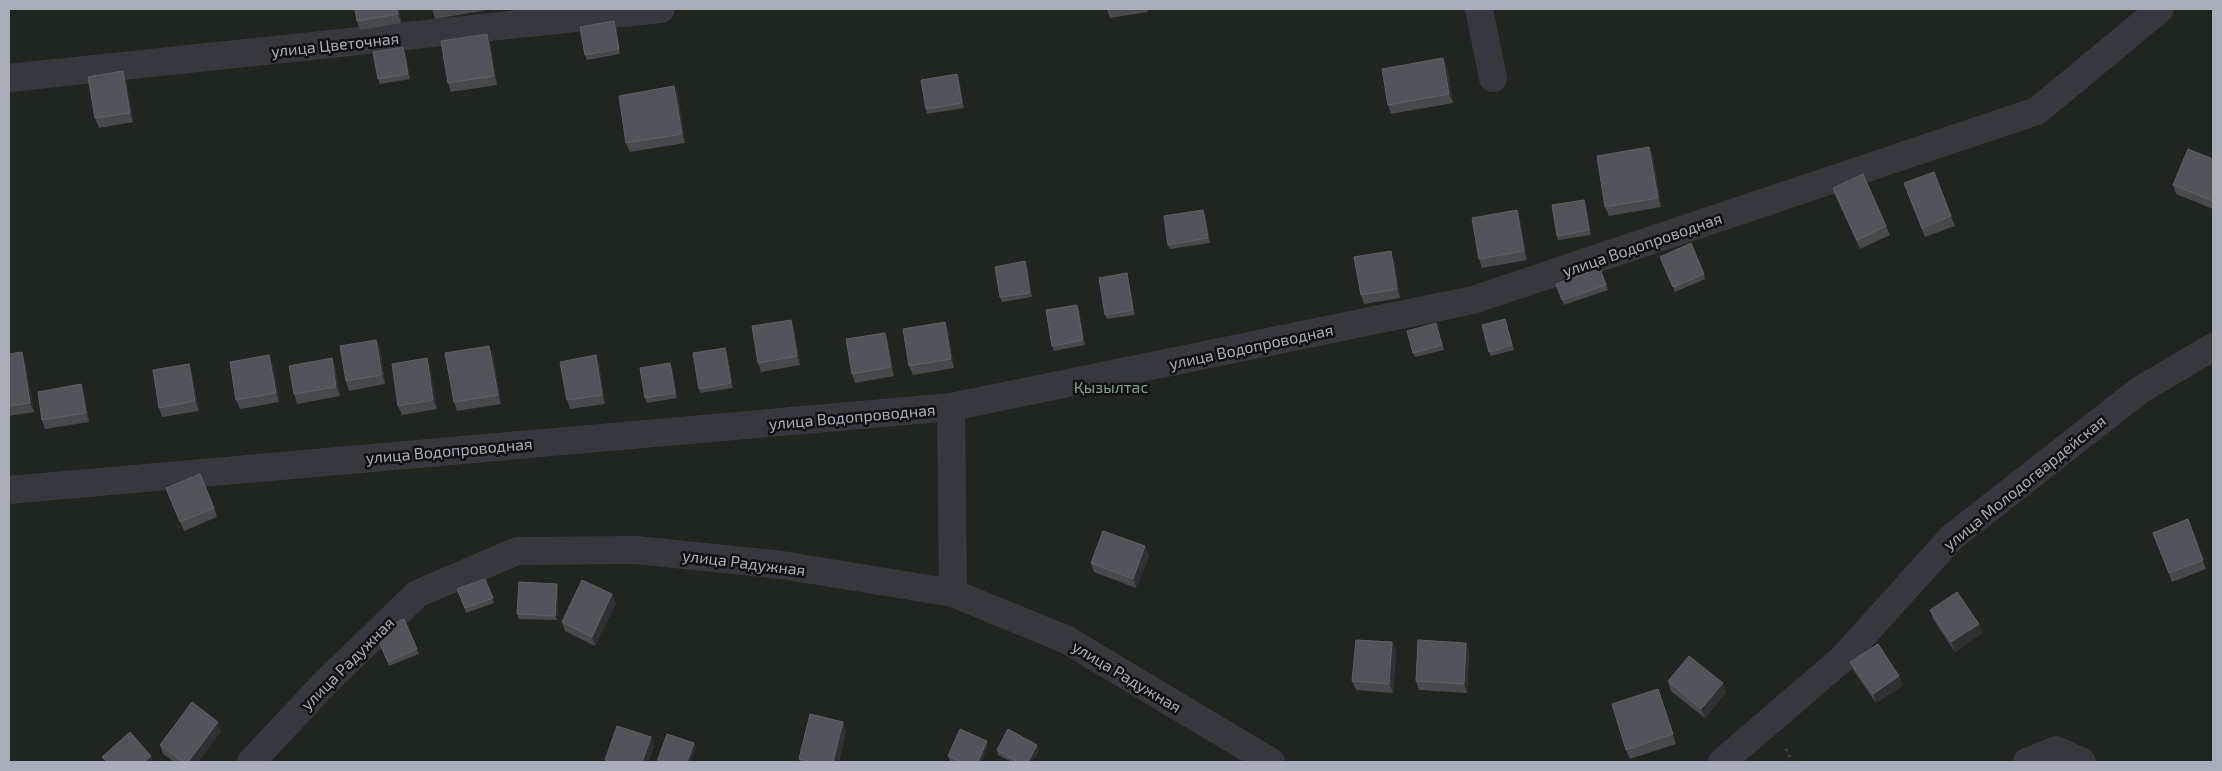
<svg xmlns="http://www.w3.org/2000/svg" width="2222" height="771" viewBox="0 0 2222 771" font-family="'Exo 2',sans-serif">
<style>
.green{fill:#1e261f}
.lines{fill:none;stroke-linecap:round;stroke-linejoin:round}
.path{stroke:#3d3f44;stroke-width:3;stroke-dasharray:2.5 4;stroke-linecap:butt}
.street{stroke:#37383d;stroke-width:28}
.wall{fill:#47494d}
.shaded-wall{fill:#2f3033}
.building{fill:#525359;stroke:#5f6168}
.labels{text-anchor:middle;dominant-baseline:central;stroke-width:5;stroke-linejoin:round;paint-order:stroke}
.street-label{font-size:16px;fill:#a8adb8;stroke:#111113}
.park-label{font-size:16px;fill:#7fa381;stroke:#111113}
</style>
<rect width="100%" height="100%" fill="#161618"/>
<path class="green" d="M9 9H2213V762H9Z"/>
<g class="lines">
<path class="path" d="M1786 749 1792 762"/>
<path class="street" d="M1479 9 1493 78
M9 78 661 9
M951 407 953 593
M9 490 951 407 1473 300 2037 111 2160 9
M251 762 325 683 417 594 517 551 636 550 782 565 953 593 1067 640 1271 762
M1722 762 1842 659 1951 538 2140 390 2213 347
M2027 762 2056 750 2082 762"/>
</g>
<path class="wall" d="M399 9 401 23 360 30 357 21Z
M432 9H486L487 10 435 19Z
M1107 9H1147L1148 12 1110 18Z
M614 21 616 26 620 54 587 60 585 55Z
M487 34 490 43 497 85 451 92 448 83Z
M405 51 410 79 380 84 378 79Z
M1447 67 1453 103 1391 114 1388 105Z
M123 71 126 80 133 122 99 128 95 118Z
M959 79 964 108 927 114 926 109Z
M678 95 685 143 630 152 626 143Z
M1653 156 1661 207 1609 216 1605 207Z
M2213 159V209L2176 194 2173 185Z
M1833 188 1886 226 1890 235 1860 249 1836 197Z
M1907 192 1951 216 1955 226 1925 237Z
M1584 200 1586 205 1591 235 1558 240 1557 236Z
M1517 210 1520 220 1527 260 1482 268 1479 259Z
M1205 214 1210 243 1170 249 1168 245Z
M1394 260 1400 298 1364 304 1361 295Z
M1662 262 1704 274 1705 279 1675 292Z
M1027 266 1032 297 1002 302 1000 297Z
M1600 268 1608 290 1564 305 1556 284Z
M1127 273 1128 278 1135 315 1107 319 1105 315Z
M1077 305 1079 310 1085 345 1054 351 1052 346Z
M1505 319 1514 350 1491 356 1489 352Z
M945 322 948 331 954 368 913 375 909 366Z
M1436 323 1444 350 1415 357 1413 353Z
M794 329 800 365 761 372 758 363Z
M885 333 888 342 894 376 855 383 852 374Z
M376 340 380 349 385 384 349 391 346 381Z
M727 352 733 388 700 393 699 389Z
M9 354 25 361 34 412 9 416Z
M493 355 501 404 457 411 454 402Z
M332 358 335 367 340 396 297 404 294 394Z
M273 364 279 402 240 409 236 400Z
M599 364 605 404 570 409 567 400Z
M672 367 677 398 647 403 645 398Z
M430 368 437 409 402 415 398 406Z
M192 373 199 411 162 417 159 408Z
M84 393 89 422 45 429 42 420Z
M166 488 214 508 217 517 184 531Z
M2188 519 2206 569 2172 582 2153 533Z
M1145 546 1149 556 1136 588 1094 572 1091 563Z
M485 579 494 603 466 613 457 589Z
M558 589 557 620 519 619 517 614Z
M616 603 595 646 565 631 562 622Z
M1930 610 1979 624 1982 633 1955 652 1933 619Z
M376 636 417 649 419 654 389 666Z
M1392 642 1396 651 1393 693 1356 690 1352 681Z
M1466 643 1469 652 1467 693 1419 690 1416 681Z
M1850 662 1899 676 1903 685 1876 703 1854 671Z
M1668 681 1726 692 1705 718 1671 691Z
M1658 689 1676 744 1630 759 1626 750Z
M843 722 846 731 839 762H800L799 759Z
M221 731 198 762H174L163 754 160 745Z
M1037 745 1039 750 1032 762H1012L998 755 997 750Z
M988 746 981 762H953L950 761 948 756Z"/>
<path class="shaded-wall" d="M397 9H399L401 23 398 14Z
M614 21 616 26 620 54 619 49Z
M487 34 490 43 497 85 494 76Z
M403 47 405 51 410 79 408 74Z
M1443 58 1447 67 1453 103 1449 94Z
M123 71 126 80 133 122 130 113Z
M957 74 959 79 964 108 962 103Z
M674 86 678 95 685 143 682 134Z
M1649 147 1653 156 1661 207 1658 198Z
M1584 200 1586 205 1591 235 1589 230Z
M1203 210 1205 214 1210 243 1208 238Z
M1517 210 1520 220 1527 260 1524 251Z
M1391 251 1394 260 1400 298 1397 289Z
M1025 261 1027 266 1032 297 1030 293Z
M1127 273 1128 278 1135 315 1133 310Z
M1077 305 1079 310 1085 345 1083 340Z
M791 320 794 329 800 365 797 356Z
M945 322 948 331 954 368 951 359Z
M885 333 888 342 894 376 891 367Z
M376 340 380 349 385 384 382 375Z
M489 346 493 355 501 404 498 395Z
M725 348 727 352 733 388 731 383Z
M22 352 25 361 34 412 30 403Z
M269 355 273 364 279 402 276 393Z
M596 355 599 364 605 404 602 395Z
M332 358 335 367 340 396 336 387Z
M427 358 430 368 437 409 433 400Z
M670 363 672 367 677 398 675 393Z
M189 364 192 373 199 411 195 401Z
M81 384 84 393 89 422 86 413Z
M1145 546 1149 556 1136 588 1133 579Z
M557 584 558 589 557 620 555 616Z
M612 594 616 603 595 646 592 637Z
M1979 624 1982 633 1955 652 1951 642Z
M1392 642 1396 651 1393 693 1389 684Z
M1466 643 1469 652 1467 693 1464 684Z
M1899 676 1903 685 1876 703 1873 694Z
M1723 683 1726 692 1705 718 1701 709Z
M218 722 221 731 198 762H188Z
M843 722 846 731 839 762H833Z
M651 737 654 746 649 762H642Z
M987 741 988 746 981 762H978Z
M694 743 696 747 691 762H687Z
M1037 745 1039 750 1032 762H1028Z
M151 756 153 761 151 762H144Z"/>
<path class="building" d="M355 9H397L398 14 357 21Z
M614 21 619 49 585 55 580 27Z
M487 34 494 76 448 83 441 41Z
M403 47 408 74 378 79 373 52Z
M1443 58 1449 94 1388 105 1382 69Z
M123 71 130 113 95 118 88 77Z
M957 74 962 103 926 109 921 80Z
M674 86 682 134 626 143 619 96Z
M1649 147 1658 198 1605 207 1597 156Z
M2188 149 2213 159V201L2173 185Z
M1934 172 1951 216 1922 228 1904 183Z
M1863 174 1886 226 1857 240 1833 188Z
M1584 200 1589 230 1557 236 1552 205Z
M1203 210 1208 238 1168 245 1164 216Z
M1517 210 1524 251 1479 259 1472 218Z
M1691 243 1704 274 1673 287 1660 257Z
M1391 251 1397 289 1361 295 1354 257Z
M1025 261 1030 293 1000 297 995 267Z
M1600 268 1606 285 1562 300 1556 284Z
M1127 273 1133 310 1105 315 1099 278Z
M1077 305 1083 340 1052 346 1046 310Z
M1505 319 1512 345 1489 352 1482 325Z
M791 320 797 356 758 363 752 326Z
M945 322 951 359 909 366 903 329Z
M1436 323 1442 345 1413 353 1407 331Z
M885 333 891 367 852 374 846 339Z
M376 340 382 375 346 381 340 346Z
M489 346 498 395 454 402 445 353Z
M725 348 731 383 699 389 693 353Z
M22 352 30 403 9 406V354Z
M269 355 276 393 236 400 230 362Z
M596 355 602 395 567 400 560 362Z
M332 358 336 387 294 394 289 366Z
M427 358 433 400 398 406 392 364Z
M670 363 675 393 645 398 640 368Z
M189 364 195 401 159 408 153 370Z
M81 384 86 413 42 420 38 392Z
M200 474 214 508 180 522 166 488Z
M2188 519 2203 560 2169 573 2153 533Z
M1103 531 1145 546 1133 579 1091 563Z
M485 579 493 598 465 608 457 589Z
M582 580 612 594 592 637 562 622Z
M519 582 557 584 555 616 517 614Z
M1957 592 1979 624 1951 642 1930 610Z
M404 619 417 649 388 662 375 632Z
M1356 640 1392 642 1389 684 1352 681Z
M1418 640 1466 643 1464 684 1416 681Z
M1878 644 1899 676 1873 694 1850 662Z
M1689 656 1723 683 1701 709 1668 681Z
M1658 689 1673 734 1626 750 1612 704Z
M192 702 218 722 188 762H183L160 745Z
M810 714 843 722 833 762H813L799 759Z
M617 726 651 737 642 762H611L605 760Z
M960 729 987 741 978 762H962L948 756Z
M1008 729 1037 745 1028 762H1018L997 750Z
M130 732 151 756 144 762H107L102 757Z
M667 734 694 743 687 762H657Z"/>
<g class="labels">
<g class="street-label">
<text transform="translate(335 44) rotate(-6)">улица Цветочная</text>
<text transform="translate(1642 244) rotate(-19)">улица Водопроводная</text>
<text transform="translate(1251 346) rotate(-12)">улица Водопроводная</text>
<text transform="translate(852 416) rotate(-5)">улица Водопроводная</text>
<text transform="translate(449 450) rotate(-5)">улица Водопроводная</text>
<text transform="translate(2024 482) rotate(-39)">улица Молодогвардейская</text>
<text transform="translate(744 562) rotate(7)">улица Радужная</text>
<text transform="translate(347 663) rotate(-45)">улица Радужная</text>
<text transform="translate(1127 676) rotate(31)">улица Радужная</text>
</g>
<g class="park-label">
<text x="1111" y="386">Қызылтас</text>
</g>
</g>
<rect width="2222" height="771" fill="none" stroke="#a8adb8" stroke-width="20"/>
</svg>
